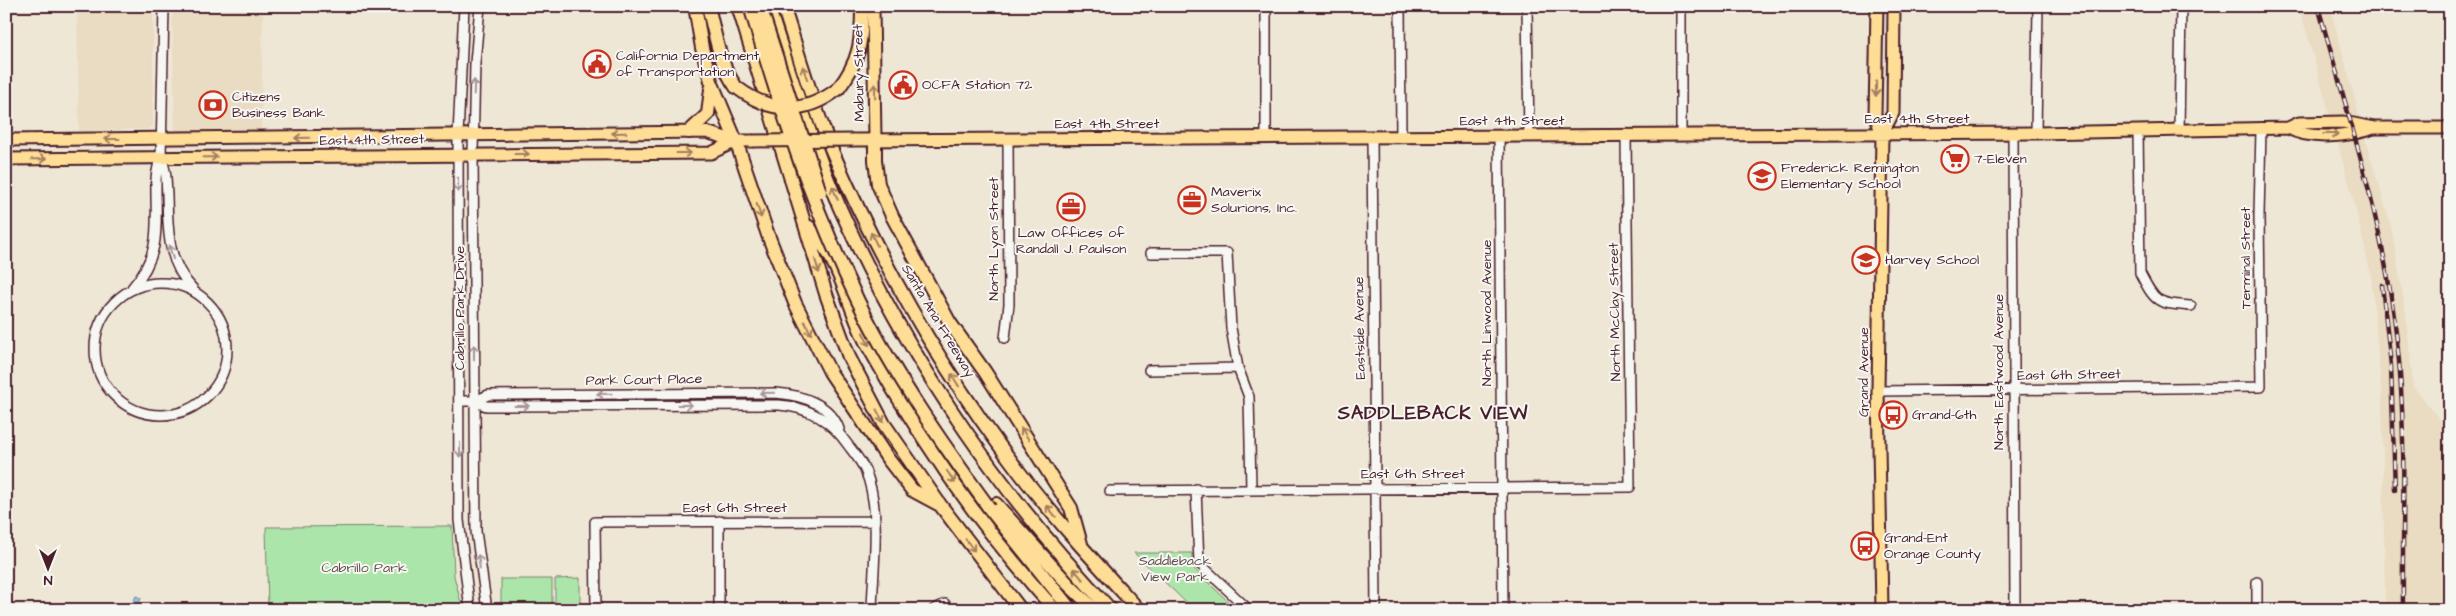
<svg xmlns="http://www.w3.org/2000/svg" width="2456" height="616" viewBox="0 0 2456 616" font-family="'Architects Daughter',sans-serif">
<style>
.built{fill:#e9dcc2}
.green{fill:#ace5aa;stroke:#7b826a}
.water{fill:#8ec0ea;stroke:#73809e}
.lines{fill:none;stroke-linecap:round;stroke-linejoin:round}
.minor-casing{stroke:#4a1f2b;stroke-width:12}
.major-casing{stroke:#4a1f2b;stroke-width:15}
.highway-casing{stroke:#4a1f2b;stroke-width:16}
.minor{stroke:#f6f6f2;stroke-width:9}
.major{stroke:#fedd96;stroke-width:11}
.highway{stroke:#fedd96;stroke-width:12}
.rail-casing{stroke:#4a1f2b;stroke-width:4.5}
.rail{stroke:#f6f6f2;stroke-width:2.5;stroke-dasharray:8;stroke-linecap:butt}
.major-bridge-casing{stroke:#4a1f2b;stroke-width:15;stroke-linecap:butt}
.highway-bridge-casing{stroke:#4a1f2b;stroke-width:16;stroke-linecap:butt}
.major-bridge{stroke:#fedd96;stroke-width:11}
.highway-bridge{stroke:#fedd96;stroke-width:12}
.oneway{stroke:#a47e60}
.oneway2{stroke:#a99598}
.labels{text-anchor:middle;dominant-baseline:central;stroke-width:4;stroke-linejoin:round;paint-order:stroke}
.poi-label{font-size:14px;fill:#4a1f2b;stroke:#f6f6f2;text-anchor:start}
.street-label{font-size:14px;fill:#4a1f2b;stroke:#f6f6f2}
.park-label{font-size:14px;fill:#62504b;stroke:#f6f6f2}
.district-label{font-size:19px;font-weight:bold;letter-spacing:1px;fill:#4a1f2b;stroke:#f6f6f2}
</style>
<rect width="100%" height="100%" fill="#eee7d6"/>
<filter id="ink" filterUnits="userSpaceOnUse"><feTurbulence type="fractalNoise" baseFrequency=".02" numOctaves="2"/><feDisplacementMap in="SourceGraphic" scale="10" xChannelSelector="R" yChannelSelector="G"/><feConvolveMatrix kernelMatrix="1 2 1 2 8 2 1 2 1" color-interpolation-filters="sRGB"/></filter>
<g filter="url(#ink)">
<path class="built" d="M77 6H153V126L148 129 79 131Z
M175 6H263L261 132 175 131 172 17Z
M2299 6H2330L2367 145 2391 226 2406 314 2413 386 2450 432V610H2385L2382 399 2371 275 2353 198Z"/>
<path class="green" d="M452 526 454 576 463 610H268L266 527Z
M1134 553H1192V567L1237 610H1194Z
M580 578V610H555V579Z
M501 579H552V610H501Z"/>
<path class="water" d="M136 596 141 598 137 610H133L132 604Z"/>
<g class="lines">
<g class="minor-casing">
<path id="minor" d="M464 6 458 136 459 520 470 610
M480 6 475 63 473 154 476 531 487 610
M1266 6V138
M1400 6 1401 137
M1527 6 1529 136
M2179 130 2181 6
M2138 131 2140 273C2156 304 2157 303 2191 306
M2013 133 2015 610
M2036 133 2038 6
M1681 135V6
M1499 136 1503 610
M1372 137 1376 610
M161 158C167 171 166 181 167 195 168 231 167 262 193 289
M1151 253H1227L1231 328 1238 368 1249 397 1251 489
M95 349a66 66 0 1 1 132 0a66 66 0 1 1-132 0Z
M132 288C158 258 157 234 156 196 156 181 155 171 161 158L164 6
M1005 338 1009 304 1008 139
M1149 370 1238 368
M1878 391 2261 387 2259 215 2261 129
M460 401H475L488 395 776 393C800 395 830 403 839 429
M475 401 486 406 779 405C809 407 831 420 848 445 854 453 861 461 865 470 882 509 873 567 872 610
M1196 489 1199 563 1249 610
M1110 491 1630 487 1626 136
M719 521V610
M2257 582V610
M596 610 595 522 874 521
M933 610 945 604"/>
</g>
<g class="major-casing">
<path id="major" d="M873 6 875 139
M1877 6 1875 115 1882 134 1878 391 1882 610
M2288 128C2312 141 2348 136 2374 128
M1882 134 1893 113 1894 6
M6 140 706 132 736 141H752
M853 140 2036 133 2288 128 2299 123 2343 122 2375 128H2450
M6 159 711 153 736 141"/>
</g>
<g class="highway-casing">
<path id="highway" d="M695 6 702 48 711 81 736 141 768 235 795 303 830 372 888 459 912 490 938 504
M708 6C715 33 719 64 736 87
M738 6 826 294 849 357 884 424 941 506 1021 610
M768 6C793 82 816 159 850 230 915 369 1005 499 1111 610
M783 6C799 55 813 106 833 153 882 266 945 375 1020 473 1057 521 1098 565 1139 610
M838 89C860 61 862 41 862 6
M689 132 708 114 711 89
M875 139V160L878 184 892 216 950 323 985 372 1071 508 1081 544
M809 227C816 237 826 247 831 258 846 286 853 318 868 346 920 440 983 530 1055 610
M996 504 1069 585 1095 610
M990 509 1071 610"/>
</g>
<use href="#minor" class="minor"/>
<use href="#major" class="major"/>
<use href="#highway" class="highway"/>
<g class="rail-casing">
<path id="rail" d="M2318 6C2348 116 2385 228 2397 341 2407 430 2402 521 2403 610
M2382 285 2391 365 2395 490"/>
</g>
<use href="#rail" class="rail"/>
<g class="major-bridge-casing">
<path id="major-bridge" d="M752 141 853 140"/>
</g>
<g class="highway-bridge-casing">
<path id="highway-bridge" d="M750 6C780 107 812 206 858 301 894 375 942 443 990 509
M760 6 820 192
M736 87C770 113 803 116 838 89"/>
</g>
<use href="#major-bridge" class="major-bridge"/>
<use href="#highway-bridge" class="highway-bridge"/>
</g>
<defs><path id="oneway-shaft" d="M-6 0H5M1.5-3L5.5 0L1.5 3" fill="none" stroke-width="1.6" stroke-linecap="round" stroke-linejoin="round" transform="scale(1.25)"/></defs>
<g class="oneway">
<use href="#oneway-shaft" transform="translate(805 73) rotate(-109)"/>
<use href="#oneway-shaft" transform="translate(1876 89) rotate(91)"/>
<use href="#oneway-shaft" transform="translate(875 91) rotate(-91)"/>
<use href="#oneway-shaft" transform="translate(619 133) rotate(179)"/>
<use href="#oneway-shaft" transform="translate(2331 134)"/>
<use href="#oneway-shaft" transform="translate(302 138) rotate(179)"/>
<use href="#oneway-shaft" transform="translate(112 139) rotate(-180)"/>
<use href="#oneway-shaft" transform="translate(684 153)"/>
<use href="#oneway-shaft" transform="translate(522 154)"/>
<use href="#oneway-shaft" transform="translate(210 157) rotate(-1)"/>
<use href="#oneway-shaft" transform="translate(39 159) rotate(-1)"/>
<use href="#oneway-shaft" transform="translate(835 193) rotate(-112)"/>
<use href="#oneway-shaft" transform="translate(759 211) rotate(72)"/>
<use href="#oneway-shaft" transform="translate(874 239) rotate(-115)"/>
<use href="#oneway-shaft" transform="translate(817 266) rotate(73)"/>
<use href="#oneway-shaft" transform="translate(808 328) rotate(63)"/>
<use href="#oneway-shaft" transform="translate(866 339) rotate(65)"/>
<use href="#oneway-shaft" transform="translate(955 380) rotate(-122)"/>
<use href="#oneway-shaft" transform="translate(880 416) rotate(62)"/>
<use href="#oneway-shaft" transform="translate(1025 434) rotate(-123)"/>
<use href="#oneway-shaft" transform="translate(951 477) rotate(56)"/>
<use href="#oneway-shaft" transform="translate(1051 511) rotate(-130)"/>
<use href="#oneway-shaft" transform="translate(970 545) rotate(53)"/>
<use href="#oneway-shaft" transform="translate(1078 574) rotate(-130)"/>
</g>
<g class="oneway2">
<use href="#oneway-shaft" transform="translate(474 87) rotate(-88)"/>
<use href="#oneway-shaft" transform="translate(458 185) rotate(90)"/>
<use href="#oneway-shaft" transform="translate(171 252) rotate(-106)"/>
<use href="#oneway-shaft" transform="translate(474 352) rotate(-90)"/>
<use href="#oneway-shaft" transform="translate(767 393) rotate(179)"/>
<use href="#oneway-shaft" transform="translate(604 394) rotate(179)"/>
<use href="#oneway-shaft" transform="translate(685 405)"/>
<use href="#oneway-shaft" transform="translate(522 406)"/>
<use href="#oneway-shaft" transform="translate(460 450) rotate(90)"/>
<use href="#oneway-shaft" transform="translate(479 562) rotate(-97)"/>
</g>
</g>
<defs>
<g id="civic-ring" transform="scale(1.4375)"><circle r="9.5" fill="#f6f6f2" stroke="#c8321e" stroke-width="1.5"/><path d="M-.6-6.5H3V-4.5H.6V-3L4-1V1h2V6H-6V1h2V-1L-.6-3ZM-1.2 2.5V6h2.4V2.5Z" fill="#c8321e"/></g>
<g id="bank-ring" transform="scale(1.4375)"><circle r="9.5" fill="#f6f6f2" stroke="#c8321e" stroke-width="1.5"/><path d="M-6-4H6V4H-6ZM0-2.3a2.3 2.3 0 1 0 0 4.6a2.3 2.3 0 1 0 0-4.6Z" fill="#c8321e"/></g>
<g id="supermarket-ring" transform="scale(1.4375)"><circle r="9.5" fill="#f6f6f2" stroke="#c8321e" stroke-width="1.5"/><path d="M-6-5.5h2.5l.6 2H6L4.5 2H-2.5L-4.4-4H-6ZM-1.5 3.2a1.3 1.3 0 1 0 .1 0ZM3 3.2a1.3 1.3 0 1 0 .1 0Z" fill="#c8321e"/></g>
<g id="school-ring" transform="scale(1.4375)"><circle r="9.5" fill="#f6f6f2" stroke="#c8321e" stroke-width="1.5"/><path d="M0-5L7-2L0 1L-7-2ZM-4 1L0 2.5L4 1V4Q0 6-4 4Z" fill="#c8321e"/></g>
<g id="office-ring" transform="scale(1.4375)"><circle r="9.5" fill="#f6f6f2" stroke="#c8321e" stroke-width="1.5"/><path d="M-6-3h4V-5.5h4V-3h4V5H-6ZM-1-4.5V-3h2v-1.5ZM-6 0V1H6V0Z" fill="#c8321e"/></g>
<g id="bus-ring" transform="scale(1.4375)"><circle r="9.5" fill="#f6f6f2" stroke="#c8321e" stroke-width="1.5"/><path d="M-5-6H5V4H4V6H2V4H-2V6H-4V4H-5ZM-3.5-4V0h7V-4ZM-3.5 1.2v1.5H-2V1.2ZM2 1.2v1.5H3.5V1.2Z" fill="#c8321e"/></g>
</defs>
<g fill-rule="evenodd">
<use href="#civic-ring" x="597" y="64"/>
<use href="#civic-ring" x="903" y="85"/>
<use href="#bank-ring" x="213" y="105"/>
<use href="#supermarket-ring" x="1955" y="159"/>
<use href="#school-ring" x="1762" y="176"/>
<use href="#office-ring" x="1192" y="200"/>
<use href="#office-ring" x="1071" y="207"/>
<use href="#school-ring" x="1866" y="260"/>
<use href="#bus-ring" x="1893" y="415"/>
<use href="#bus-ring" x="1865" y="546"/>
</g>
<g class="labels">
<g class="poi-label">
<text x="616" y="56">California Department<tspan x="616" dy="16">of Transportation</tspan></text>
<text x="922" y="85">OCFA Station 72</text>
<text x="232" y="97">Citizens<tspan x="232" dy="16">Business Bank</tspan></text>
<text x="1974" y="159">7-Eleven</text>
<text x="1781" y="168">Frederick Remington<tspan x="1781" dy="16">Elementary School</tspan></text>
<text x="1211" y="192">Maverix<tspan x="1211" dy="16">Solurions, Inc.</tspan></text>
<text x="1071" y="233" text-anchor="middle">Law Offices of<tspan x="1071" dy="16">Randall J. Paulson</tspan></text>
<text x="1885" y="260">Harvey School</text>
<text x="1912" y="415">Grand-6th</text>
<text x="1884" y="538">Grand-Ent<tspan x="1884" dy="16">Orange County</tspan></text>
</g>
<g class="street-label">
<text transform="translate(859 73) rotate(-91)">Mabury Street</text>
<text x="1917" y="119">East 4th Street</text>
<text x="1512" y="121">East 4th Street</text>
<text x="1107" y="124">East 4th Street</text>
<text transform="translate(372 140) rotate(-1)">East 4th Street</text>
<text transform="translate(994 239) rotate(-90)">North Lyon Street</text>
<text transform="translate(2246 258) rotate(-90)">Terminal Street</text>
<text transform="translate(460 308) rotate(-90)">Cabrillo Park Drive</text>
<text transform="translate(1615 312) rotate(-91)">North McClay Street</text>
<text transform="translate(1487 313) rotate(-90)">North Linwood Avenue</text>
<text transform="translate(938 321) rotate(59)">Santa Ana Freeway</text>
<text transform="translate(1360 328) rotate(-91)">Eastside Avenue</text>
<text transform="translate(1864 372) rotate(-90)">Grand Avenue</text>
<text transform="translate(1999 372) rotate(-90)">North Eastwood Avenue</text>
<text transform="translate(2069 375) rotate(-1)">East 6th Street</text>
<text transform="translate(644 380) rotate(-1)">Park Court Place</text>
<text x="1413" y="474">East 6th Street</text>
<text x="735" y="508">East 6th Street</text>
</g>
<g class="park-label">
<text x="1175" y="561">Saddleback<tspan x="1175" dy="16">View Park</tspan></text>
<text x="364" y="568">Cabrillo Park</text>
</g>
<g class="district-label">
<text x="1433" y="413">SADDLEBACK VIEW</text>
</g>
</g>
<rect width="2456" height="616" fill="none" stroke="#f6f6f2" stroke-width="25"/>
<rect x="12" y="12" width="2431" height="591" fill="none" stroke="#4a1f2b" stroke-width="2" filter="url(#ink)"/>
<g transform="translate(48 568) rotate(180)" stroke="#f6f6f2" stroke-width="4" paint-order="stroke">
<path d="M0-4L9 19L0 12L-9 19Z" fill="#4a1f2b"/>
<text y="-8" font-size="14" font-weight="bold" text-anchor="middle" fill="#4a1f2b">N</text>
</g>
</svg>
